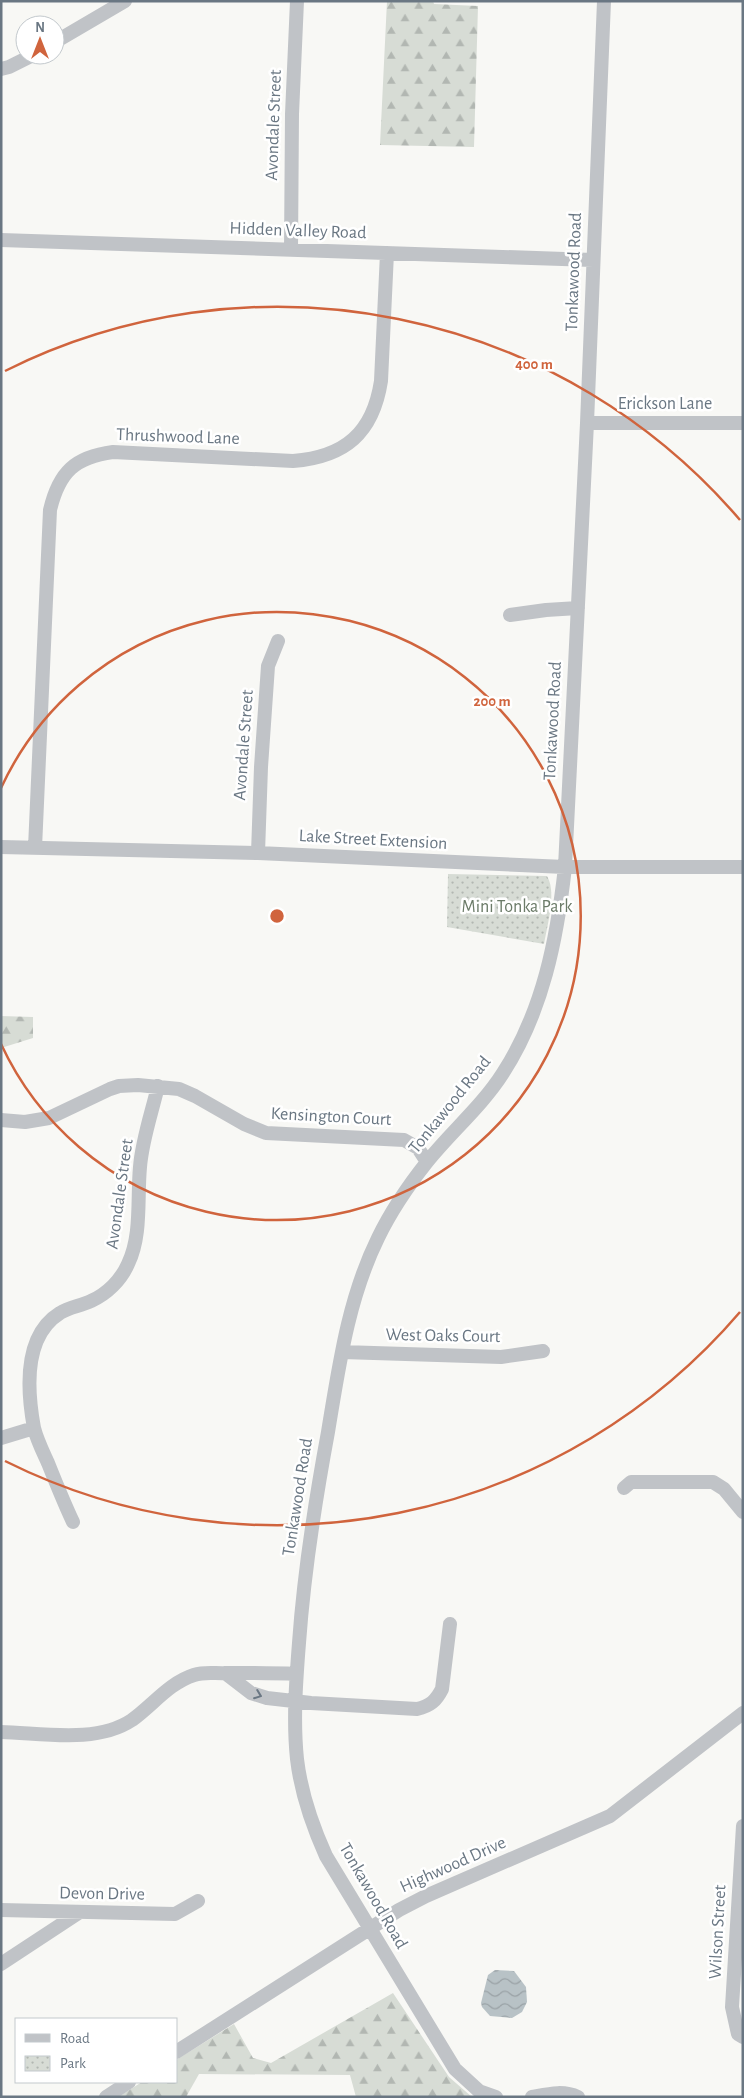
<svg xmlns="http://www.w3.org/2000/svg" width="744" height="2098" viewBox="0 0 744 2098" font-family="'Alegreya Sans',sans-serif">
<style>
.forest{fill:url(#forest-firs)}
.park{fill:url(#park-dots)}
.water{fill:url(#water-waves)}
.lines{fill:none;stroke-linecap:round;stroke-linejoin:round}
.minor{stroke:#c0c3c7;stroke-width:14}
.oneway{stroke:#6a7783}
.ring{fill:none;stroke:#d0643d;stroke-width:2.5}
.labels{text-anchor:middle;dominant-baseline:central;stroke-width:5;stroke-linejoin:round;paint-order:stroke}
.street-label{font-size:18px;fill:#6a7783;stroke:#fff}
.park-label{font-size:18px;fill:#6b7b68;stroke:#fff}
.centre{fill:#d0643d;stroke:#fff;stroke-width:2.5}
.ring-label{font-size:15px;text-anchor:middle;font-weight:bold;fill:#d0643d;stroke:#fff;stroke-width:5;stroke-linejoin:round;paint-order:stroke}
</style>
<defs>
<pattern id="forest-firs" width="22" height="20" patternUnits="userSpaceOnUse" patternTransform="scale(1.25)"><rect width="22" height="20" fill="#d7dcd5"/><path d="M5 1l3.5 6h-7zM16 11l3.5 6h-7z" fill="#b2b7b2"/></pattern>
<pattern id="park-dots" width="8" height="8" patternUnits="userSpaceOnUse" patternTransform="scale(1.25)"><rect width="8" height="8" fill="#d7dcd5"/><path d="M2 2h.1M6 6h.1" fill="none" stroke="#b2b7b2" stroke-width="1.8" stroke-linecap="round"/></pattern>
<pattern id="water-waves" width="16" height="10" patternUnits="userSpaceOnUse" patternTransform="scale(1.25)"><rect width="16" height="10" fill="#b8c2c6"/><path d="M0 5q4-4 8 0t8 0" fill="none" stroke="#9aa2a6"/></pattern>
</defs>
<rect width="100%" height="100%" fill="#f8f8f5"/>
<path class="forest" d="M387 1H433L434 4 478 6 474 147 380 145Z
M1 1016 33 1017V1038L1 1048Z
M393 1993 449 2077 472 2097H356L350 2075 199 2074 186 2097H118L142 2082H176V2060L234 2024 253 2058 271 2063Z"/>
<path class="park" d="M448 874 547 876C557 892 547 926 544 944L447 927Z"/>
<path class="water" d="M495 1970 514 1971 526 1987 527 2002 522 2012 512 2018 490 2016 482 2007 481 2003 488 1975Z"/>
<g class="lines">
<path class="minor" d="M55 42 125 1
M1 69 9 67 33 55
M1 240 593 260
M291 250 292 114 297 1
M587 423H743
M510 615 546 610 578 608
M1 847 258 853 565 867H743
M35 848 50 510C59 472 75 457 113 452L293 461C345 457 373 433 381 381L387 253
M258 853 261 767 268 666 278 641
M1 1120 25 1122 49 1118 110 1089 119 1086 138 1085 179 1089 195 1096 244 1124 266 1133 404 1140 418 1148 427 1162
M342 1352 501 1357 543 1351
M1 1438 34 1428
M624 1488 631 1482H713L724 1489 743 1512
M73 1522C64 1503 56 1483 48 1463 43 1452 37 1440 34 1428 27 1390 23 1336 60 1313 69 1307 81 1306 91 1301 107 1294 121 1280 128 1264 142 1235 137 1199 140 1167 142 1140 152 1112 158 1086
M225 1673 251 1693 267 1698 311 1703 417 1709C430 1706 436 1701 442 1689L450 1624
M1 1732C42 1733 96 1744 132 1720 153 1705 169 1683 194 1675 206 1671 216 1674 228 1673 251 1673 273 1673 296 1674
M743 1826 732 2007 738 2034 743 2037
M1 1910 175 1914 198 1901
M1 1964 80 1912
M176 2052 399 1910 426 1896 610 1816 743 1713
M106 2097 129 2082
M496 2097 479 2091 455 2069 326 1856C312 1825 301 1793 297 1759 293 1721 296 1681 299 1643 304 1572 315 1502 328 1432 339 1366 348 1299 378 1238 391 1211 408 1186 427 1162 451 1132 482 1106 503 1073 543 1011 557 939 565 867L587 423 604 1
M532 2097C548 2094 563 2090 578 2097"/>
</g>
<defs><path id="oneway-chevron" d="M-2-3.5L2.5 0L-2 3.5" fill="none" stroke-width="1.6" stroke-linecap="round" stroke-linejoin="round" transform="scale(1.25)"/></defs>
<use class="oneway" href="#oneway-chevron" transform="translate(258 1695) rotate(21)"/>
<g class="ring">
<path d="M1 788A304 304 0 1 1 1 1044"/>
<path d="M740 1312A609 609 0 0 1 5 1461M5 371A609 609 0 0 1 740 520"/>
</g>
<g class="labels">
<g class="street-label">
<text transform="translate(274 125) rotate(-88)">Avondale Street</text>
<text transform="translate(298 231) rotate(2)">Hidden Valley Road</text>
<text transform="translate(574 272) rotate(-88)">Tonkawood Road</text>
<text x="665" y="404">Erickson Lane</text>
<text transform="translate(178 437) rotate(2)">Thrushwood Lane</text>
<text transform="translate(553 721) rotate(-87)">Tonkawood Road</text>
<text transform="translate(244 745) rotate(-86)">Avondale Street</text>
<text transform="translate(373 840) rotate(3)">Lake Street Extension</text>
<text transform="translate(450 1105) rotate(-51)">Tonkawood Road</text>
<text transform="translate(331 1117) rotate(3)">Kensington Court</text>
<text transform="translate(120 1194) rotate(-82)">Avondale Street</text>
<text transform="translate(443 1336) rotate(1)">West Oaks Court</text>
<text transform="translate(298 1497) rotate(-81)">Tonkawood Road</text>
<text transform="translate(453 1865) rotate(-24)">Highwood Drive</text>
<text transform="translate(102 1894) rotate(1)">Devon Drive</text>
<text transform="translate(373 1896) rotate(60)">Tonkawood Road</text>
<text transform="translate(718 1932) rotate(-87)">Wilson Street</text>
</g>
<g class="park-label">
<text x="517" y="907">Mini Tonka Park</text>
</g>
</g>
<circle cx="277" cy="916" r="8" class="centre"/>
<g class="ring-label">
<text x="534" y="369">400 m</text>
<text x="492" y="706">200 m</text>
</g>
<rect width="744" height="2098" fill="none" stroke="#6a7783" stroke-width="5"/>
<rect x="15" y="2018" width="162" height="65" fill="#ffffff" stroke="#c3c9cd"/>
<rect x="25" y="2034" width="25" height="8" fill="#c0c3c7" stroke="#c3c9cd"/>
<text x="60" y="2043" font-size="15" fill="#6a7783">Road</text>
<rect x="25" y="2056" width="25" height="15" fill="url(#park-dots)" stroke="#c3c9cd"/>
<text x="60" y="2068" font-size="15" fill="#6a7783">Park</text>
<g transform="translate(40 40)"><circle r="24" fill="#ffffff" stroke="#c3c9cd"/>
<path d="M0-4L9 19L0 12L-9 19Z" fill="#d0643d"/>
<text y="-8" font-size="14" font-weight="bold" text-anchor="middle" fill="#6a7783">N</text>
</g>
</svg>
